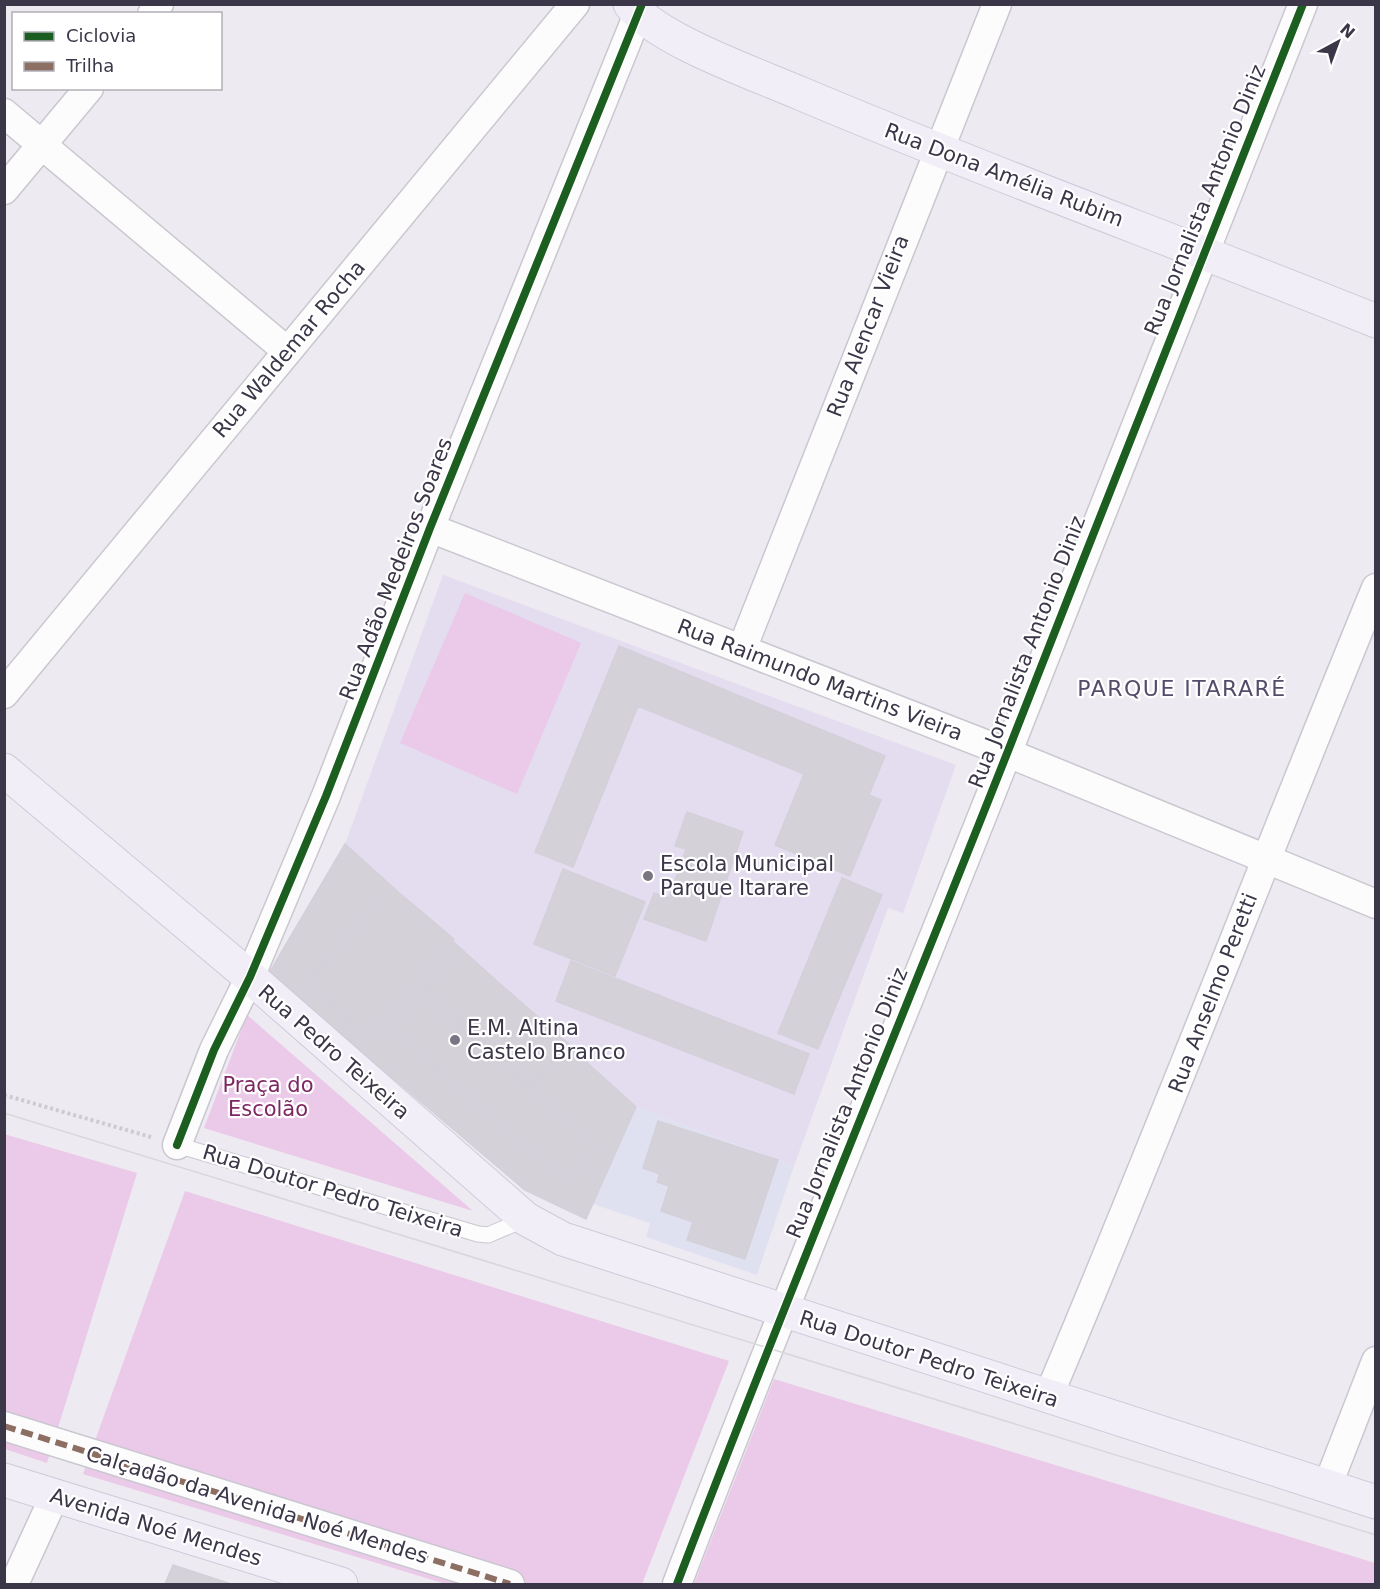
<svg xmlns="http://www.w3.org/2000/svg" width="1380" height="1589" viewBox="0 0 1380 1589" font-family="'DejaVu Sans',sans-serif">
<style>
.education{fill:#e4dcef}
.medical{fill:#e0e1f0}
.green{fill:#ebc9e8}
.building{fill:#d4d1d9;stroke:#d3d0da;stroke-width:1.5}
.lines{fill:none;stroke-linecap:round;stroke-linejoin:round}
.lane-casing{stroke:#cac7d0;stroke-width:17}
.street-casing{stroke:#cac7d0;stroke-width:31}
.secondary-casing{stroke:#d0c9da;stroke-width:35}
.path{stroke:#cdcbd2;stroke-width:4;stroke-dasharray:3 3;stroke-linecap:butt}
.lane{stroke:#fcfcfd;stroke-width:15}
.street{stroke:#fcfcfd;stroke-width:28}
.secondary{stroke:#f2eef7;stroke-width:33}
.tram{stroke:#d9d8d9;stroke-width:1.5}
.quiet{stroke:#8d6e63;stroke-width:6;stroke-dasharray:12 6;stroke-linecap:butt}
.cycleway-casing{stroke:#fff;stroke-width:11}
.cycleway{stroke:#1b5e20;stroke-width:8}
.poi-dot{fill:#797583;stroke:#fff;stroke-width:2}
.labels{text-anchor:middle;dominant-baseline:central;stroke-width:4.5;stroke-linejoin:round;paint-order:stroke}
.street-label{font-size:21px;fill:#3b3648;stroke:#fff}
.poi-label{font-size:21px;fill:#3b3648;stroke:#fff;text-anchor:start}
.park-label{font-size:21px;fill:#7d2661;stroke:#fff}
.neighbourhood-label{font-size:22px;letter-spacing:1.5px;fill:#554c6b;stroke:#fff}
</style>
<rect width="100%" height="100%" fill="#edeaf1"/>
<path class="education" d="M443 575 956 765 903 913 888 908 794 1166 636 1107 345 844Z"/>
<path class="medical" d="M636 1107 794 1166 757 1275 646 1237 650 1223 593 1204Z"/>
<path class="green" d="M465 593 581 643 517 794 400 743Z
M247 1015 473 1211 204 1128Z
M4 1134 137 1173 47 1463 5 1449Z
M185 1191 729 1361 642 1584H446L83 1474Z
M774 1379 1375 1563V1584H694Z"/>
<path class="building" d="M619 646 885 756 869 795 881 800 850 876 775 845 804 774 638 706 573 867 535 852Z
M687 812 743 832 706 941 644 919 654 893 669 898 686 849 675 846Z
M345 844 636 1107 586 1219 525 1190 269 973Z
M563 869 645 902 615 976 534 944Z
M842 878 882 895 818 1049 778 1033Z
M391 886 454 939 369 1037 307 983Z
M460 949 569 1044 533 1084 425 989Z
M571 961 809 1054 794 1094 556 1001Z
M421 995 596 1147 566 1182 391 1029Z
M658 1121 778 1160 745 1259 687 1240 693 1222 661 1211 669 1186 657 1182 660 1174 643 1168Z
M173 1565 231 1584H165Z"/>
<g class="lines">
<g class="lane-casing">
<path id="lane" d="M177 1145 478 1234 488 1235 526 1219"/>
</g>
<g class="street-casing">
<path id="street" d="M152 14 159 4
M4 113 287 351
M4 190 89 88
M430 528 1008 753 1376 904
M742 649 997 4
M4 694 575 4
M177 1145 214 1050 250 977 326 796 430 528 642 4
M1048 1397C1162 1129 1265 857 1376 588
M4 1426 510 1584
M1327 1487 1376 1361
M14 1584 55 1495
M677 1584C783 1305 898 1029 1008 751 1106 502 1203 253 1303 4"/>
</g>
<g class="secondary-casing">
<path id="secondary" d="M630 4C657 40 758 75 802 94 991 174 1185 244 1376 321
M4 770 250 977 526 1219 563 1239 1376 1502
M4 1480 341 1584"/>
</g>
<path class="path" d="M4 1095 151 1137"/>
<use href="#lane" class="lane"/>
<use href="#street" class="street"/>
<use href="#secondary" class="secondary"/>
<path class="tram" d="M4 1113 1376 1535"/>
<path class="quiet" d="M4 1426 510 1584"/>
<g class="cycleway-casing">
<path id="cycleway" d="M177 1145 214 1050 250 977 326 796 430 528 642 4
M677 1584C783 1305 898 1029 1008 751 1106 502 1203 253 1303 4"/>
</g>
<use href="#cycleway" class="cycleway"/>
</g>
<g class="poi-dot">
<circle cx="648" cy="876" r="6"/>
<circle cx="455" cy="1040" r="6"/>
</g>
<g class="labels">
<g class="street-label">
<text transform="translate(1004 175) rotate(21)">Rua Dona Amélia Rubim</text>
<text transform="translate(1205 200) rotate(-68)">Rua Jornalista Antonio Diniz</text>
<text transform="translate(868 326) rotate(-69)">Rua Alencar Vieira</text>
<text transform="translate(289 349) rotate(-50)">Rua Waldemar Rocha</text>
<text transform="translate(396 569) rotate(-69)">Rua Adão Medeiros Soares</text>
<text transform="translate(1027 652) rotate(-69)">Rua Jornalista Antonio Diniz</text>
<text transform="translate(820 680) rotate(21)">Rua Raimundo Martins Vieira</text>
<text transform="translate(1213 993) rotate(-69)">Rua Anselmo Peretti</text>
<text transform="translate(334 1052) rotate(41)">Rua Pedro Teixeira</text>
<text transform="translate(847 1103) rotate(-68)">Rua Jornalista Antonio Diniz</text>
<text transform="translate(333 1191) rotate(17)">Rua Doutor Pedro Teixeira</text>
<text transform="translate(929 1359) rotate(18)">Rua Doutor Pedro Teixeira</text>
<text transform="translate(257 1505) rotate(17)">Calçadão da Avenida Noé Mendes</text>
<text transform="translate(156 1527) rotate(17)">Avenida Noé Mendes</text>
</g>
<g class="poi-label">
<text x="660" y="864">Escola Municipal<tspan x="660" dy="24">Parque Itarare</tspan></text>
<text x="467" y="1028">E.M. Altina<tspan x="467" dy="24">Castelo Branco</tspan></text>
</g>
<g class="park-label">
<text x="268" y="1085">Praça do<tspan x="268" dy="24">Escolão</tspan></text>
</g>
<g class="neighbourhood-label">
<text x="1182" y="688">PARQUE ITARARÉ</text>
</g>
</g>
<rect width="1380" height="1589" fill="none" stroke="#3b3648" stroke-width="12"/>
<rect x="12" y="12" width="210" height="78" fill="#ffffff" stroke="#b1afb6" stroke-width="1.5"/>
<rect x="24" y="32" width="30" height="9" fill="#1b5e20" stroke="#b1afb6" stroke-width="1.5"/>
<text x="66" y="42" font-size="18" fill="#3b3648">Ciclovia</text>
<rect x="24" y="62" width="30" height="9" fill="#8d6e63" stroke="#b1afb6" stroke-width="1.5"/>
<text x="66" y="72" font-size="18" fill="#3b3648">Trilha</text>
<g transform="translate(1338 42) rotate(41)" stroke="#ffffff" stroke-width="4.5" paint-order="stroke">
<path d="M0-4.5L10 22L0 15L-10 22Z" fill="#3b3648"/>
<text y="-9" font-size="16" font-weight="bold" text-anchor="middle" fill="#3b3648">N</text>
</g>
</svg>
